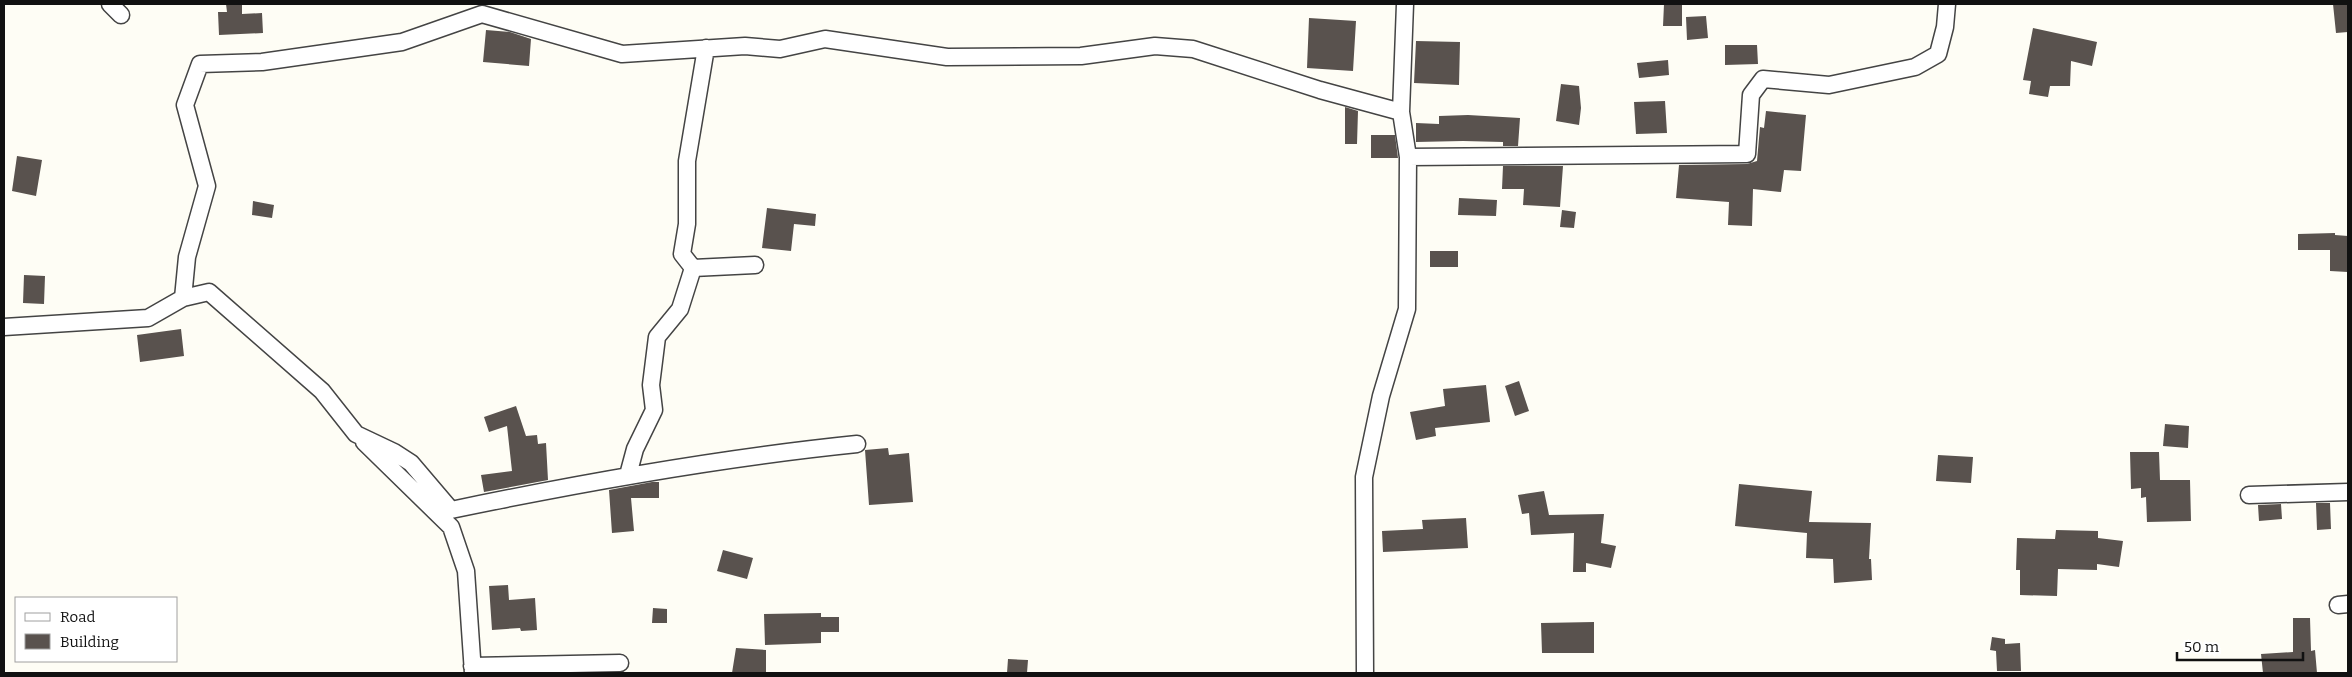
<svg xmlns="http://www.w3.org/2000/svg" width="2352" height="677" viewBox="0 0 2352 677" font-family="Bitter,serif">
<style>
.building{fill:#59524e}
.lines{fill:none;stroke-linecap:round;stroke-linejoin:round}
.minor-casing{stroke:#444;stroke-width:19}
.minor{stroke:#fff;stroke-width:16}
</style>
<rect width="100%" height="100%" fill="#fefdf5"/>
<path class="building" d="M226 4H242V14L262 13 263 33 219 35 218 12H227Z
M1664 4H1682V26H1663Z
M2333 4H2348V32L2336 33Z
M1706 16 1708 38 1687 40 1686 17Z
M1309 18 1356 21 1353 71 1307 68Z
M2033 28 2097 42 2092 66 2071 61 2070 86H2050L2048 97 2029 94 2031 81 2023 80Z
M486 30 510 32 531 39 529 66 483 62Z
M1416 41 1460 42 1459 85 1414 83Z
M1725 45H1757L1758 64 1725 65Z
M1668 60 1669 75 1639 78 1637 63Z
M1561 84 1579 86 1581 108 1579 125 1556 121Z
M1665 101 1667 133 1636 134 1634 102Z
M1345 107 1358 111 1357 144H1345Z
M1766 111 1806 115 1801 171 1784 170 1781 192 1753 189 1752 226 1728 225 1729 202 1676 198 1679 165 1747 164 1757 161 1760 127 1764 128Z
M1468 115 1520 118 1518 146H1503V142L1463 141 1416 142V123L1439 124V116Z
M1371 135H1395L1398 158H1371Z
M17 156 42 160 36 196 12 191Z
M1503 166H1563L1560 207 1523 205 1524 189H1502Z
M1459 198 1497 200 1496 216 1458 215Z
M253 201 274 205 272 218 252 215Z
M767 208 816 214 815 226 794 224 791 251 762 248Z
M1562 210 1576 212 1574 228 1560 227Z
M2335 233V235L2348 236V272L2330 271V250H2298V234Z
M1430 251H1458V267H1430Z
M24 275 45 276 44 304 23 303Z
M181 329 184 356 140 362 137 335Z
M1519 381 1529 411 1515 416 1505 386Z
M1486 385 1490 422 1435 428 1436 436 1416 440 1410 412 1445 406 1443 389Z
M516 406 526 436 537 435 538 444 546 443 548 480 484 492 481 475 512 471 507 426 489 432 484 417Z
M2165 424 2189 426 2188 448 2163 446Z
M888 448 889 455 909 453 913 502 869 505 865 450Z
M2130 452H2159L2160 480H2190L2191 521 2147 522 2146 497 2141 498V488L2131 489Z
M1938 455 1973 457 1971 483 1936 481Z
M652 482H659V498H631L634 531 612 533 609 490Z
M1739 484 1812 491 1809 522 1871 523 1869 559H1871L1872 580 1834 583 1833 559 1806 558 1807 533 1735 526Z
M1544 491 1549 515 1604 514 1601 543 1616 546 1611 568 1586 563V572H1573L1574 533 1531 535 1529 513 1522 514 1518 495Z
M2316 503H2330L2331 529 2317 530Z
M2281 504 2282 519 2259 521 2258 505Z
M1466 518 1468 548 1383 552 1382 531 1423 529 1422 520Z
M2056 530 2098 531V538L2123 541 2119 567 2097 564V570L2058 569 2057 596 2020 595V570H2016L2017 538 2055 539Z
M723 550 753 558 747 579 717 571Z
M508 585 509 600 535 598 537 630 521 631 520 628 492 630 489 586Z
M653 608 667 609V623H652Z
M821 613V617H839V632H821V643L765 645 764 614Z
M2293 618H2310L2311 651 2315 650 2317 673H2263L2261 654 2293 652Z
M1594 622V653H1542L1541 623Z
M1992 637 2005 639V644L2020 643 2021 671H1997L1996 651 1990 650Z
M736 648 766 650V673H732Z
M1008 659 1028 660 1027 673H1007Z"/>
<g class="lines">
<g class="minor-casing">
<path id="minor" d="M110 4 121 15
M1408 157 1747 154 1751 95 1763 79 1829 85 1915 67 1938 54 1945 27 1947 4
M693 268 755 265
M183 298 209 292 322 391 356 434 394 452 411 463 451 510C585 482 720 458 857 444
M4 327 148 318 183 298 187 257 207 186 185 105 200 64 262 62 402 42 482 14 622 54 745 46 780 49 825 39 947 57 1081 56 1155 46 1193 49 1320 90 1401 112
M364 442 451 527 466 571 473 673
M628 475 635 449 654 410 651 385 657 337 680 309 693 268 682 254 687 224V161L706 48
M2249 495 2348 492
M2338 605 2348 604
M472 666 620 663
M1365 673 1364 477 1381 396 1407 309 1408 157 1401 112 1405 4"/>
</g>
<use href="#minor" class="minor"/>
</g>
<rect width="2352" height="677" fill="none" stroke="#111111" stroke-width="10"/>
<rect x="15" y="597" width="162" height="65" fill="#ffffff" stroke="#a0a0a0"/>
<rect x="25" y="613" width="25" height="8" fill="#ffffff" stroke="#a0a0a0"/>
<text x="60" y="622" font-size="15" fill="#111111">Road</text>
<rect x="25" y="634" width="25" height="15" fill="#59524e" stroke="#a0a0a0"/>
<text x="60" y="647" font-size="15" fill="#111111">Building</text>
<path d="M2177 652v8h126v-8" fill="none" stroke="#111111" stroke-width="2.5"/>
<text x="2184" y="652" font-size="15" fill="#111111" stroke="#ffffff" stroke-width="4" paint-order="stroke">50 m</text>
</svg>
